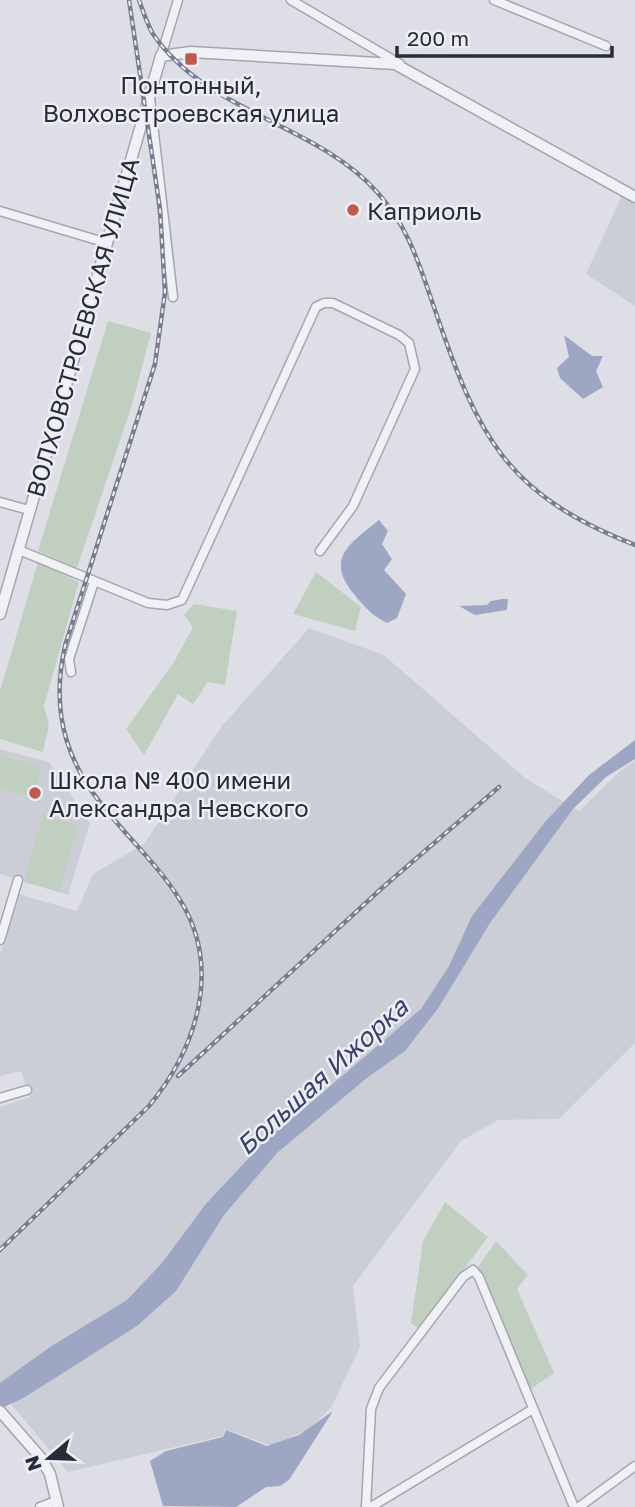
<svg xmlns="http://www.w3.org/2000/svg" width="635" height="1507" viewBox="0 0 635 1507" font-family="'Golos Text',sans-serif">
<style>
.built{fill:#ccced7}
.green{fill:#c0cfc0}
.water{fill:#9da6c2}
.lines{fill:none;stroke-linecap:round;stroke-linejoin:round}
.minor-casing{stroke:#a4a5af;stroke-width:11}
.tertiary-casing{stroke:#a4a5af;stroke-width:13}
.minor{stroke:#f0f1f5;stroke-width:8}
.tertiary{stroke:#f0f1f5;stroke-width:10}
.rail-casing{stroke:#797c8d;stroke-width:4.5}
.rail{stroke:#edeef4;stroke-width:2;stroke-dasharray:5;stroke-linecap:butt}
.poi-dot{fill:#be5a50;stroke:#edeef4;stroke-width:2.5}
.labels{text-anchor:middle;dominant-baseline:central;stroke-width:5;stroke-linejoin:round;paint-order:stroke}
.poi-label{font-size:24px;fill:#292b3b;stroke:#edeef4;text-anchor:start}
.street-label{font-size:24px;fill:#292b3b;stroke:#edeef4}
.water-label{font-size:26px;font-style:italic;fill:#38426a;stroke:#edeef4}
</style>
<rect width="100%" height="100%" fill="#dedfe6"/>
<path class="built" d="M622 195 635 203V306L586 274Z
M309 628 384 655 525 778 579 811 618 773 635 761V1043L559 1119 498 1120 461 1141 353 1286 360 1347 332 1406 311 1428 272 1446 225 1429 223 1436 68 1472 0 1391V1107L30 1097 21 1071 0 1076V954L18 894 77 911 93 874 144 844 221 727Z
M0 749 49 762 90 823 68 895 0 874Z"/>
<path class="green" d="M108 321 151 333 132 405 77 568 38 551Z
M38 562 79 582 44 706 49 725 43 752 0 739V691Z
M316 572 361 607 355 631 293 614Z
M194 604 237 611 225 685 208 682 193 704 178 694 144 755 126 729 174 662 193 627 184 615Z
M0 755 42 767 33 797 0 788Z
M43 815 78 825 59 892 24 882Z
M445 1202 488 1237 419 1329 411 1323 423 1241Z
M496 1241 528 1275 517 1289 554 1373 531 1389 478 1267Z"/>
<path class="water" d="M564 335 592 356H603L596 371 603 387 583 399 560 378 557 368 569 357Z
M379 520 388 531 382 544 392 559 384 570 406 594 397 618 387 623C373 616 364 607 354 594 324 558 351 543 379 520Z
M502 599H508L507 610 475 615 459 606 487 605 491 601Z
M635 740V759L606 777 573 809 490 923 439 1007 405 1051 368 1077 277 1153 224 1215 176 1291 137 1326 25 1397 0 1409V1383L50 1347 127 1300 162 1263 205 1205 262 1144 421 1009 449 966 472 916 545 822 589 775Z
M333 1411 289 1480 280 1486 266 1487 236 1507 163 1506 150 1461 166 1451 223 1437 226 1430 267 1446 299 1435Z"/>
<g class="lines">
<g class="minor-casing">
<path id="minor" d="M291 0 400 64
M494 0 606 46
M161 56 178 0
M150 98 173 297
M0 211 107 243
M0 502 29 510
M19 550 148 603 167 605 182 600 316 307 324 303H333L399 335 409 343 415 369 353 506 320 551
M71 672 69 659 94 582
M0 940 18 880
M0 1098 27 1090
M40 1507 56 1501
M366 1507 371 1409 379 1388 463 1277 473 1270 479 1277 574 1507
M371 1507 533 1409
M579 1507 635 1466"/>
</g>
<g class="tertiary-casing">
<path id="tertiary" d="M0 614 161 56 191 52 395 64 635 197
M0 1411 41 1458 50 1474 58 1507"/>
</g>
<use href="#minor" class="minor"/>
<use href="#tertiary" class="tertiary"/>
<g class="rail-casing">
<path id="rail" d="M139 0C143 11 147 24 153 34 207 113 315 123 377 192 409 227 420 267 435 310 478 436 505 494 635 545
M178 1076 382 888 499 787
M0 1250 149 1106C196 1049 223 969 180 900 154 858 113 825 87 784 59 740 54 695 65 646L155 364 165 292 160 209 129 0"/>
</g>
<use href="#rail" class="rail"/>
</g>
<g class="poi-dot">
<rect x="184" y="52" width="14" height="14" rx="3.5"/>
<circle cx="353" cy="210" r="7"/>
<circle cx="35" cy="793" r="7"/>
</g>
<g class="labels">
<g class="poi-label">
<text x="191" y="84" text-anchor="middle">Понтонный,<tspan x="191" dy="28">Волховстроевская улица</tspan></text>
<text x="367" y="210">Каприоль</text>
<text x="49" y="779">Школа № 400 имени<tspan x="49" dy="28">Александра Невского</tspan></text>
</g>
<g class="street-label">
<text transform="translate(82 327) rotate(-74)">ВОЛХОВСТРОЕВСКАЯ УЛИЦА</text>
</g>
<g class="water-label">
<text transform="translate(322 1076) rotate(-42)">Большая Ижорка</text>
</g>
</g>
<g transform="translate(49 1458) rotate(251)" stroke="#edeef4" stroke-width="5" paint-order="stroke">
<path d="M0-5L12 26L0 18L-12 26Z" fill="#292b3b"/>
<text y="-10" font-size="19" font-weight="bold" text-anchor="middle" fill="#292b3b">N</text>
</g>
<path d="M397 46v10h215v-10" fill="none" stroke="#292b3b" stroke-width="3.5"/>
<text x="407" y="46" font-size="21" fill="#292b3b" stroke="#edeef4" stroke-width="5" paint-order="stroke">200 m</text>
</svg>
